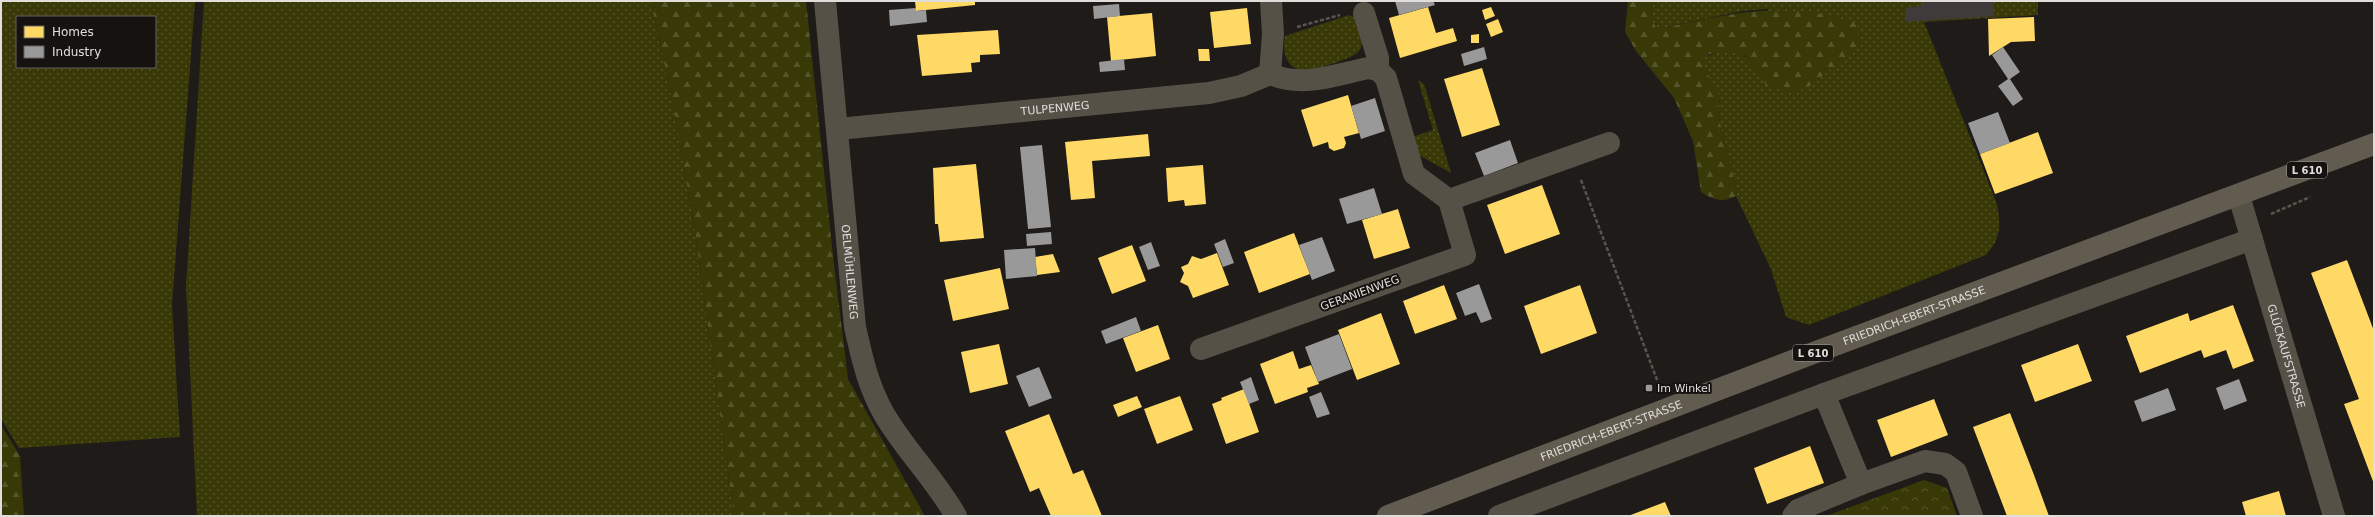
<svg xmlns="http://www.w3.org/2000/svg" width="2375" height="517" viewBox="0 0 2375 517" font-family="'DejaVu Sans',sans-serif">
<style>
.grass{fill:url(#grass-dots);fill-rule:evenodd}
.forest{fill:url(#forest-firs)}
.park{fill:url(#park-crowns)}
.homes{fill:#ffd966}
.industry{fill:#999}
.building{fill:#3e3b3a}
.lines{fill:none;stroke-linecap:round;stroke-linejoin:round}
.path{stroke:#58554f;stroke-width:2.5;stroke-dasharray:4 2;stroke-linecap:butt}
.street{stroke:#565147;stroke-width:22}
.primary{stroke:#615c4f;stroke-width:22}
.poi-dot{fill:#9c9997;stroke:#15120f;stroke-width:1.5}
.labels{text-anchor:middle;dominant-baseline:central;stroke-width:4;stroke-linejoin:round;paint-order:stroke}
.shield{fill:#15120f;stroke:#a3a09e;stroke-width:1}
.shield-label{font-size:10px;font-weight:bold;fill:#e0dddb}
.street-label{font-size:11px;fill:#e0dddb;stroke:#15120f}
.poi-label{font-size:11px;fill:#e0dddb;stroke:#15120f;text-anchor:start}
</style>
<defs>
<pattern id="grass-dots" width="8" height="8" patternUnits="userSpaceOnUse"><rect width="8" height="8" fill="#393908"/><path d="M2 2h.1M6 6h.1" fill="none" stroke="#55552b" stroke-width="1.8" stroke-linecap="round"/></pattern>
<pattern id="forest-firs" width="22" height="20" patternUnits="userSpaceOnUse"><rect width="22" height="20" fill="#393908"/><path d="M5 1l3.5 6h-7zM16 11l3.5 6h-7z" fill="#55552b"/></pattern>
<pattern id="park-crowns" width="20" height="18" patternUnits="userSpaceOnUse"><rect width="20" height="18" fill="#393908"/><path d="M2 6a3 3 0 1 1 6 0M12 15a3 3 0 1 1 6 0" fill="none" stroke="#55552b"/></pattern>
</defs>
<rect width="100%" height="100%" fill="#1e1b19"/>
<path class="grass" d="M1 1H195L172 305 180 437 19 448 1 419ZM17 17H155V67H17Z
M204 1H651L675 114 696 238 734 516H197L186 286Z
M1651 1H2038V15L1924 22 1997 204C2001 225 2001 239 1986 255L1809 325 1786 317 1771 269 1736 196 1737 192 1718 114 1720 99 1704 66 1703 59C1712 51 1735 49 1745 57 1749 60 1752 66 1756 69L1768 9 1742 11 1662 28 1656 27 1652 21Z
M1349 15 1354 17C1357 25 1364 39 1361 48 1358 59 1316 68 1304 72 1286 67 1282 54 1285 36Z
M1418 80 1424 84 1451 173 1417 154 1412 137 1433 130Z"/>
<path class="forest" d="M651 1H806L833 256 848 379 925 516H734L696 238 675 114Z
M1628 1H1651L1652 21 1656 27 1662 28C1718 17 1756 5 1814 13 1831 15 1844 18 1858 25L1859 47 1807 88 1790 93 1767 86 1745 56 1731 52 1709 54 1704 59V66L1720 99 1718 114 1737 192 1736 196C1723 203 1713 200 1701 192L1693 141 1674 98 1636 51 1625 32Z
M1 425 20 456 24 516H1Z"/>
<path class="park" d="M1924 480 1947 488 1957 516H1826Z"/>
<path class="homes" d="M915 1H975V5L916 11Z
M1428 7 1436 33 1453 28 1457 41 1400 58 1389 18Z
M1491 7 1495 16 1485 20 1482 10Z
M1247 8 1251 44 1214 48 1210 12Z
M1152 13 1156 56 1111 61 1107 17Z
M2034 17 2035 41 2011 42 1989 56 1988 19Z
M1498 19 1503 32 1491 37 1486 24Z
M998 30 1000 54 980 55V62L971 63 972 72 922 76 917 35Z
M1479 34V43H1471V35Z
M1198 49H1209L1210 61H1199Z
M1482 68 1500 125 1462 137 1444 79Z
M1348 95 1359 133 1344 137 1346 143 1344 148 1334 151 1329 148 1328 142 1313 147 1301 110Z
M2038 132 2053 173 1995 194 1980 154Z
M1148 134 1150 156 1092 161 1095 198 1071 200 1065 142Z
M976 164 984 238 940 242 938 224H935L933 168Z
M1203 165 1206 204 1185 206 1184 200 1168 202 1166 168Z
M1542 185 1560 234 1505 254 1487 205Z
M1398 209 1410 248 1374 259 1362 220Z
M1294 233 1310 274 1259 293 1244 252Z
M1132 245 1146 281 1112 294 1098 258Z
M1217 253 1229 285 1193 298 1188 286 1180 282 1184 273 1181 267 1188 264 1192 256 1201 259Z
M1053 254 1060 272 1037 275 1035 257Z
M2347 260 2374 331V484L2344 404 2359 399 2311 273Z
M1000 268 1009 309 953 321 944 280Z
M1444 285 1457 319 1415 334 1403 301Z
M1580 285 1597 333 1541 354 1524 306Z
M2233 305 2254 361 2233 369 2226 350 2204 358 2201 350 2140 373 2126 336 2188 313 2190 321Z
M1381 313 1400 364 1357 380 1338 330Z
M1158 325 1170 359 1136 372 1123 338Z
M999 344 1008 384 970 393 961 352Z
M2078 344 2092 381 2035 402 2021 365Z
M1293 351 1299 369 1311 365 1319 384 1307 388 1308 392 1275 404 1260 364Z
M1244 389 1259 432 1226 444 1212 404 1222 400 1221 398Z
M1137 396 1142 407 1118 417 1113 405Z
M1180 396 1193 430 1157 444 1144 409Z
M1934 399 1948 435 1891 457 1877 420Z
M2010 413 2034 475 2049 516H2007L1973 427Z
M1049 414 1073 474 1083 470 1102 516H1051L1039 488 1030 492 1005 431Z
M1810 446 1824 483 1767 504 1754 468Z
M2279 491 2286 516H2246L2242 502Z
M1665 502 1671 516H1628Z"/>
<path class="industry" d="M1395 1H1433L1435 5 1399 15Z
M1119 4 1120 16 1094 19 1093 6Z
M916 8V11L926 10 927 22 890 26 889 10Z
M1484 47 1487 59 1464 66 1461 54Z
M2003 47 2020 72 2010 79 2023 99 2013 106 1998 86 2008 79 1992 55Z
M1124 59 1125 70 1100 72 1099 62Z
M1375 98 1385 131 1361 139 1351 106Z
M1998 112 2010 143 1980 154 1968 123Z
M1510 140 1518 163 1484 176 1475 153Z
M1042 145 1051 227 1028 229 1020 147Z
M1374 188 1382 214 1347 224 1339 199Z
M1051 232 1052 244 1027 246 1026 234Z
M1322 237 1335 271 1312 280 1299 245Z
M1225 239 1234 263 1223 267 1214 244Z
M1151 242 1160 266 1148 270 1139 247Z
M1035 248 1037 276 1006 279 1004 250Z
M1479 284 1492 319 1481 323 1476 312 1465 316 1456 293Z
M1136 317 1141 331 1106 344 1101 331Z
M1339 334 1352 369 1318 382 1305 347Z
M1039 367 1052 398 1029 407 1016 376Z
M1251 377 1259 400 1249 404 1240 382Z
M2239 379 2247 401 2224 410 2216 388Z
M2168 388 2176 410 2142 422 2134 401Z
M1321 392 1330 414 1317 418 1309 397Z"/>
<path class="building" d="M1938 1H1993L1994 16 1906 22 1905 8 1921 6V3Z"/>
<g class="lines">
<path class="path" d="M1297 27 1340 15
M1581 180 1659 385
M2271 214 2310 197"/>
<g class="street">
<path id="s1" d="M825 1 855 327C862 358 868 386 884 414 905 450 935 479 956 516"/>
<path d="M1364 13 1378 58V70"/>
<path d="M1270 74 1273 34 1271 1"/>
<path id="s2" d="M838 129 1209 93 1241 86 1270 74C1302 88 1335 75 1368 68L1378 70 1386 78 1414 174 1449 200 1465 255 1201 349"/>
<path id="s3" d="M2239 196 2334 516"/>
<path d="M1449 200 1609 143"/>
<path d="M1824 394 1861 484"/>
<path d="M1499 516 1824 394 2252 239"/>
<path d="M1793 516 1798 510 1861 484 1925 461 1945 464 1956 472 1972 516"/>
</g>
<path class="primary" id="s4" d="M1388 516 1808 355 2374 144"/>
</g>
<rect class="poi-dot" x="1645" y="384" width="8" height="8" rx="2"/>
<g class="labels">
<g class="shield">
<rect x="2287" y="162" width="40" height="16" rx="3"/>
<rect x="1793" y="345" width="40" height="16" rx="3"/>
</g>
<g class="shield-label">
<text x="2307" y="170">L 610</text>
<text x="1813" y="353">L 610</text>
</g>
<g class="street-label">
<text stroke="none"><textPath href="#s2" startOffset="218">TULPENWEG</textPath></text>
<text stroke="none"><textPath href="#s1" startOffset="272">OELMÜHLENWEG</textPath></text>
<text transform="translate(1360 293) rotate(-20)">GERANIENWEG</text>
<text stroke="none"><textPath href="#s4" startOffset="563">FRIEDRICH-EBERT-STRASSE</textPath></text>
<text stroke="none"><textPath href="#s3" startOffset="167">GLÜCKAUFSTRASSE</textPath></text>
<text stroke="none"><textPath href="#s4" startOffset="239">FRIEDRICH-EBERT-STRASSE</textPath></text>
</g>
<g class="poi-label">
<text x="1657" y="388">Im Winkel</text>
</g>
</g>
<rect width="2375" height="517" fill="none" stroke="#e0dddb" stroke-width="4"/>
<rect x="16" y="16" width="140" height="52" fill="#15120f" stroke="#666361"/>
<rect x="24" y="26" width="20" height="12" fill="#ffd966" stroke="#666361"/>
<text x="52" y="36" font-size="12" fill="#e0dddb">Homes</text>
<rect x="24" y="46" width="20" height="12" fill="#999999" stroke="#666361"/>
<text x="52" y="56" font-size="12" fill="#e0dddb">Industry</text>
</svg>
